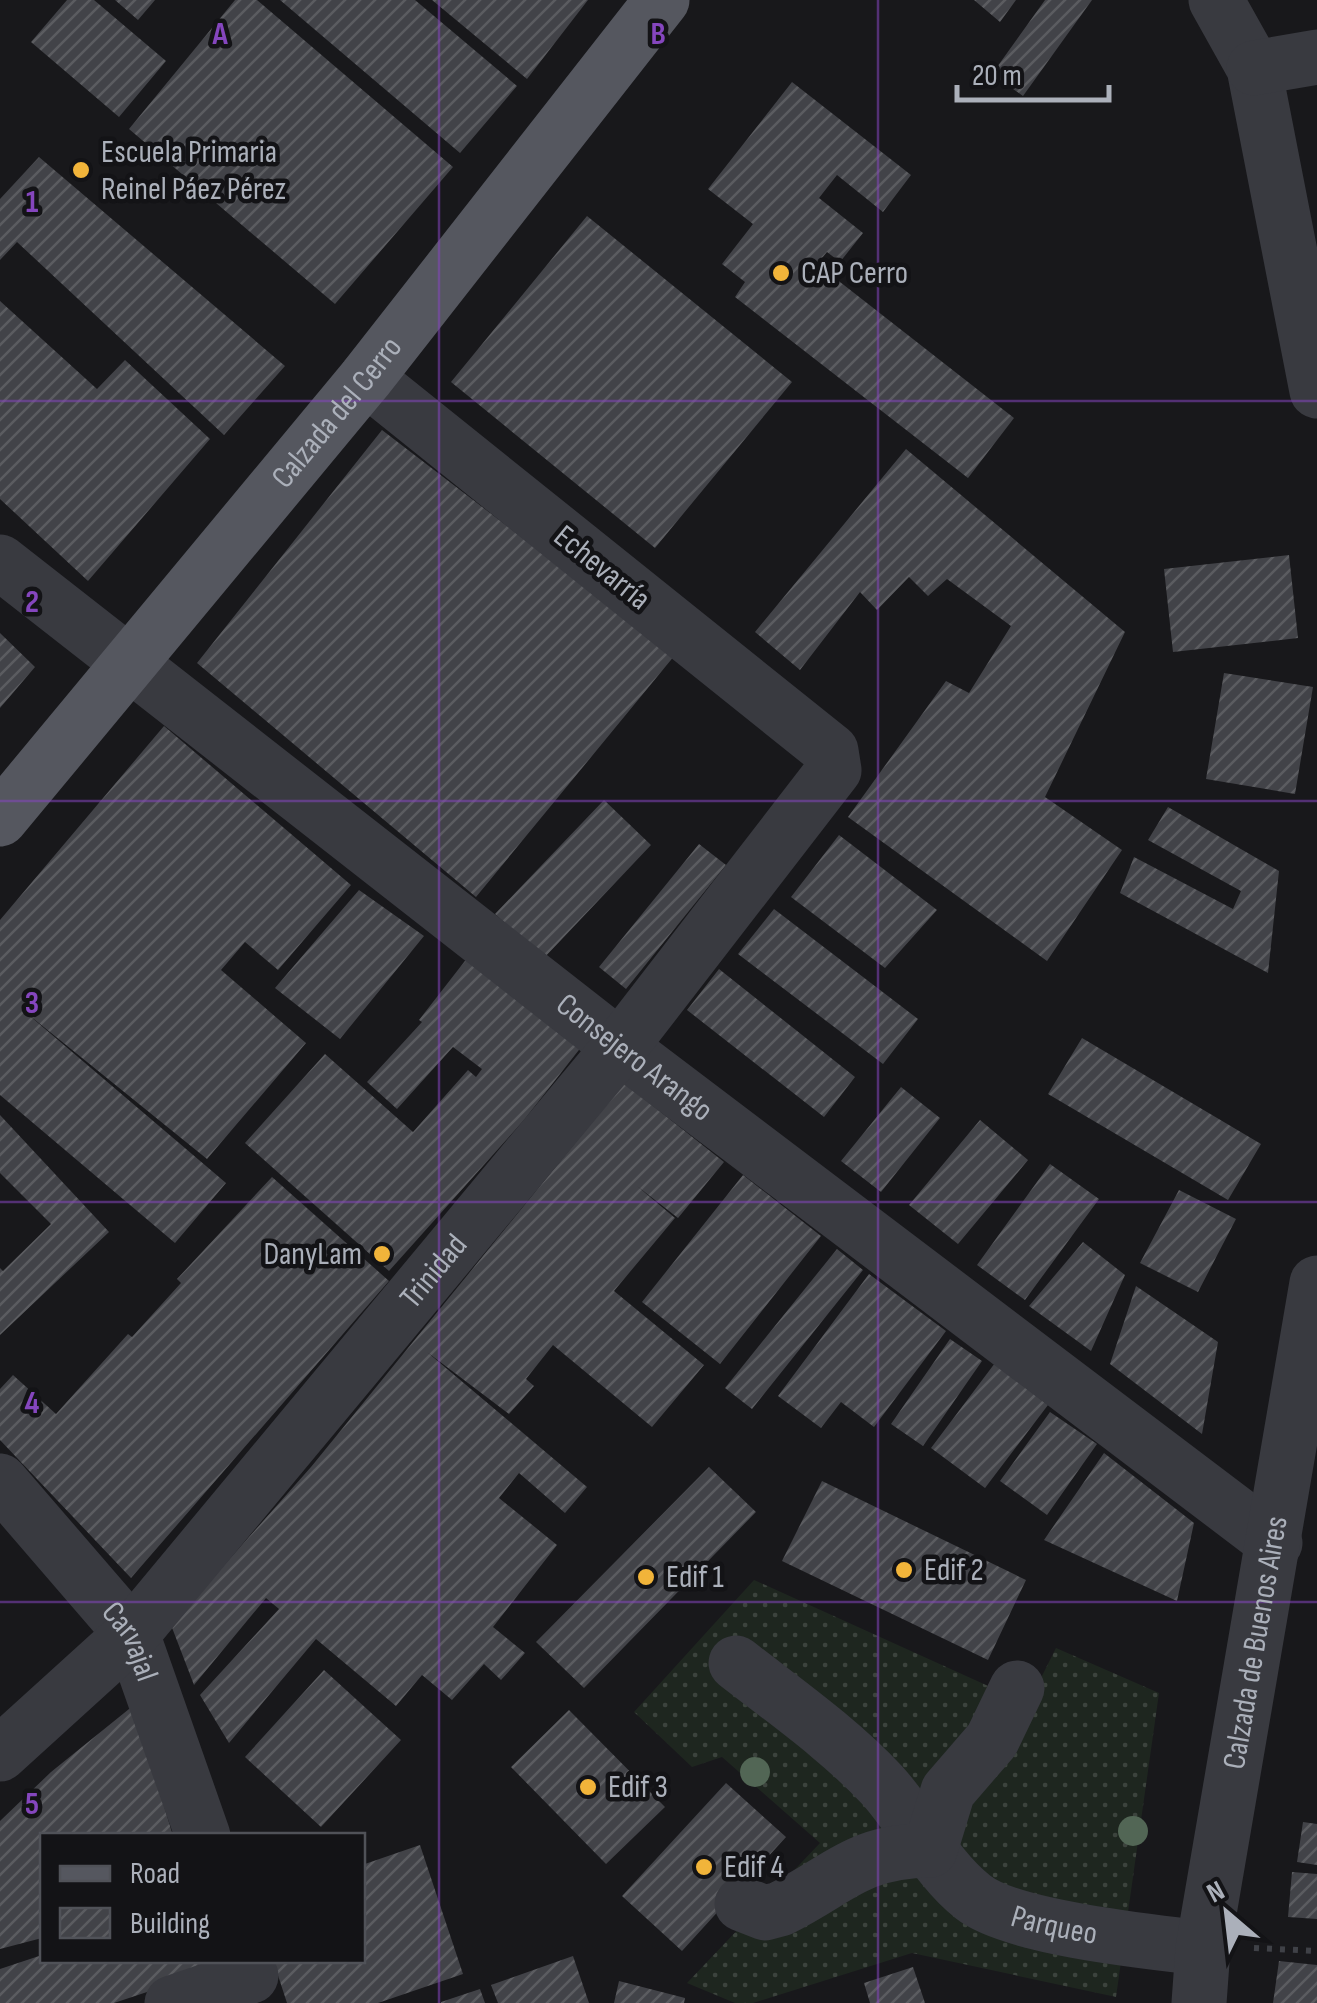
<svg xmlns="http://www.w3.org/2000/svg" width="1317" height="2003" viewBox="0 0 1317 2003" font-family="'Sofia Sans Condensed',sans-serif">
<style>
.grass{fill:url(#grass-dots)}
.building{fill:url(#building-hatch)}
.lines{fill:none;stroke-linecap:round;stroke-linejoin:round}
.path{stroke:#3f4147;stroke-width:6;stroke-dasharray:5 8;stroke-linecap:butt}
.minor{stroke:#393a40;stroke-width:55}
.major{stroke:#55575f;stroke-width:55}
.tree{fill:#526655}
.grid{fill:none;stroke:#8546be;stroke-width:2.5;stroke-opacity:0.55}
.poi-dot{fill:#f1b43a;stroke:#131316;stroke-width:4}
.labels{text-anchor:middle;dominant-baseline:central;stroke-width:9;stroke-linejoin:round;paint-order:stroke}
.poi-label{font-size:32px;fill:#abb0ba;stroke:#131316;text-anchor:start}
.street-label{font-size:32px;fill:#abb0ba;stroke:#131316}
.grid-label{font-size:32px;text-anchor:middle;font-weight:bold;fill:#8546be;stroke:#131316;stroke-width:9;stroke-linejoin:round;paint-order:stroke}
</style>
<defs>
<pattern id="grass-dots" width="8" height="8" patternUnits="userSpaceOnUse" patternTransform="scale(2.5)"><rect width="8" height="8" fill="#1e261f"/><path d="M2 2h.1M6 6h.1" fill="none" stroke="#3c433d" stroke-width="1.8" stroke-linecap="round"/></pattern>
<pattern id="building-hatch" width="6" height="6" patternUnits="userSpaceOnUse" patternTransform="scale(2.5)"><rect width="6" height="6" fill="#424348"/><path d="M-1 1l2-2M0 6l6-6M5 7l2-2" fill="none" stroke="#5b5c60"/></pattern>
</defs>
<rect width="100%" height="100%" fill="#18181b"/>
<path class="grass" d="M754 1580 1028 1704 1056 1648 1159 1693 1116 1997 912 1953 753 2003H735L687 1983 820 1843 722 1757 692 1767 634 1712Z"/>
<path class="building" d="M67 0H94L166 61 119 117 31 42Z
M115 0H155L138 20Z
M235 0H257L453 167 335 304 129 129Z
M280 0H415L517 86 460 153Z
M432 0H588L527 79Z
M974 0H1016L1000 22Z
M1045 0H1092L1023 96 992 74Z
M792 82 911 175 883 212 837 175 819 198 863 233 840 262 827 252 817 264 1014 418 968 478 735 297 745 282 722 264 753 224 708 189Z
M39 157 285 366 224 435 17 242 0 260V199Z
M587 216 792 382 655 548 451 382Z
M0 301 97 389 125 360 210 439 88 581 0 499Z
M382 430 675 655 476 897 197 663Z
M906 449 1125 632 1045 797 1122 850 1047 961 848 817 946 681 969 693 1011 626 947 579 928 596 909 577 877 610 860 592 800 670 755 632Z
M1289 555 1298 638 1173 652 1164 569Z
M0 633 35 667 0 708Z
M1224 673 1313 687 1295 794 1206 779Z
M164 726 351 885 278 970 245 942 221 970 306 1043 207 1159 24 1011 226 1183 175 1243 0 1095V920Z
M604 800 651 845 543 959 495 914Z
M1168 807 1279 871 1268 973 1120 893 1134 857 1233 909 1241 891 1148 840Z
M839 835 937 910 885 968 791 897Z
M699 844 726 865 626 989 599 967Z
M359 890 424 936 340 1039 275 988Z
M774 909 918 1019 883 1064 738 954Z
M468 957 582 1046 524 1120 389 1271 245 1143 325 1054 413 1132 468 1070 476 1077 482 1069 453 1047 397 1109 367 1082 422 1022 419 1020Z
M719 969 855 1077 824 1117 687 1010Z
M1082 1038 1261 1144 1228 1200 1048 1094Z
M624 1083 724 1162 678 1218 637 1186 675 1218 614 1291 704 1365 652 1427 553 1345 526 1379 534 1386 509 1414 427 1352 587 1487 565 1513 519 1473 499 1498 557 1545 493 1627 525 1653 501 1680 484 1664 452 1700 422 1675 396 1706 316 1639 229 1743 200 1695 279 1609 266 1598 194 1685 171 1625 311 1467Z
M901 1087 940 1118 881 1192 841 1161Z
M0 1115 109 1232 0 1335V1268L3 1271 51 1224 0 1173Z
M980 1120 1028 1160 958 1244 909 1205Z
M1050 1164 1099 1199 1025 1300 977 1265Z
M743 1175 821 1236 720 1364 642 1302Z
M272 1177 389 1281 131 1578 0 1440V1389L13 1375 56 1414 128 1334 132 1337 181 1283 177 1279Z
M1179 1190 1236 1219 1198 1292 1140 1263Z
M1083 1242 1125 1275 1091 1351 1029 1306Z
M837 1249 863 1270 752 1409 725 1388Z
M869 1274 946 1331 874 1427 841 1402 821 1428 778 1396Z
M1136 1286 1218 1342 1202 1434 1110 1364Z
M950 1339 982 1361 923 1446 891 1424Z
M995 1363 1048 1405 985 1488 931 1448Z
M1050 1412 1097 1444 1047 1515 1000 1481Z
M1104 1453 1194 1523 1177 1601 1044 1540Z
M709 1467 756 1512 584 1688 536 1642Z
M822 1481 1026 1580 988 1660 782 1561Z
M324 1670 401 1740 321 1827 245 1757Z
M134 1705 173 1836H42V1938L0 1949V1821L51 1772Z
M569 1710 665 1807 606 1864 511 1767Z
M726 1783 786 1837 682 1951 622 1896Z
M1303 1822 1317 1824V1865L1297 1862Z
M420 1845 463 1974 378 2003H287L273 1960H362V1865Z
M1292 1872 1317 1874V1919L1288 1917Z
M42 1955V1960H214L216 1969 114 2003H0V1969Z
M573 1956 589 2003H498L491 1985Z
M1279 1961 1317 1965V2003H1273Z
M913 1967 925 2003H870L864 1983Z
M619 1981 685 1998 684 2003H614Z
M480 1989 485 2003H441V2002Z"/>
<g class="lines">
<path class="path" d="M1254 1948 1317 1951"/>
<g class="minor">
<path d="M1216 0 1254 68 1317 391"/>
<path d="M1254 68 1317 57"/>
<path id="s1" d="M0 562 620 1047 1275 1543"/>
<path id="s2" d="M0 1481 132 1634 203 1836"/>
<path id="s3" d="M736 1663C786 1702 839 1739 882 1785 914 1820 935 1867 973 1897 1012 1928 1151 1942 1203 1948"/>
<path id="s4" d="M0 1754 132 1634 620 1047 834 770 831 751 366 378"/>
<path d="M742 1904 765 1913 780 1909C841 1879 854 1852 930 1850L948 1791 992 1740 1017 1688"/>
<path d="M172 2003 251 1976"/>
<path id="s5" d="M1199 2003 1203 1948 1317 1283"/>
</g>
<path class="major" id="s6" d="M0 819 366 378 662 0"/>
</g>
<g class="tree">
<circle cx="755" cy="1772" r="15"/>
<circle cx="1133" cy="1831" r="15"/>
</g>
<path class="grid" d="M439 0V2003M878 0V2003M0 401H1317M0 801H1317M0 1202H1317M0 1602H1317"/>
<g class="poi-dot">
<circle cx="81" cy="170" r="10"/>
<circle cx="781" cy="273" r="10"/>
<circle cx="382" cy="1254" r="10"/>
<circle cx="904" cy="1570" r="10"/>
<circle cx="646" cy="1577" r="10"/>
<circle cx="588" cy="1787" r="10"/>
<circle cx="704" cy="1867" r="10"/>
</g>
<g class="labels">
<g class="poi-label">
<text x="101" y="152">Escuela Primaria<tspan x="101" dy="37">Reinel Páez Pérez</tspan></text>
<text x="801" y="273">CAP Cerro</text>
<text x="362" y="1254" text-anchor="end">DanyLam</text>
<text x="924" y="1570">Edif 2</text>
<text x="666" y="1577">Edif 1</text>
<text x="608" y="1787">Edif 3</text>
<text x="724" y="1867">Edif 4</text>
</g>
<g class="street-label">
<text stroke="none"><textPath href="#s6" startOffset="528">Calzada del Cerro</textPath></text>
<text transform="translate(602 568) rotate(39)">Echevarría</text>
<text stroke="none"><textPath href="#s1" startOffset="805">Consejero Arango</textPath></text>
<text stroke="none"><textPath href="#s4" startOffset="650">Trinidad</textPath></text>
<text stroke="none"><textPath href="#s5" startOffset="365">Calzada de Buenos Aires</textPath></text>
<text stroke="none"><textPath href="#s2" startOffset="208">Carvajal</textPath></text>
<text stroke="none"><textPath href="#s3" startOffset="422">Parqueo</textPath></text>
</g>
</g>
<g class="grid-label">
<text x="220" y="44">A</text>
<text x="658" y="44">B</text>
<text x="32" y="212">1</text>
<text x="32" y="612">2</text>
<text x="32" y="1013">3</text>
<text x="32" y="1413">4</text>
<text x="32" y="1814">5</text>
</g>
<rect x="40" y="1833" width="325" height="130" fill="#131316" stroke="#505258" stroke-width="2.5"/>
<rect x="60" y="1866" width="50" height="15" fill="#55575f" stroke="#505258" stroke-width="2.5"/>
<text x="130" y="1883" font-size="30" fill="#abb0ba">Road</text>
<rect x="60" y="1908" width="50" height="30" fill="url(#building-hatch)" stroke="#505258" stroke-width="2.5"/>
<text x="130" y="1933" font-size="30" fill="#abb0ba">Building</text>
<g transform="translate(1227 1913) rotate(332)" stroke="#131316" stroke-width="8" paint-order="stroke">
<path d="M0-8L18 38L0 25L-18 38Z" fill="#abb0ba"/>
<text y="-15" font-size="28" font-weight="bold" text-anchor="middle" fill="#abb0ba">N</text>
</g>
<path d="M957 85v15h152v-15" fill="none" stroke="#abb0ba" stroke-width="5"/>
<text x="972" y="85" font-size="30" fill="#abb0ba" stroke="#131316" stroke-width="8" paint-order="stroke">20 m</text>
</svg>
